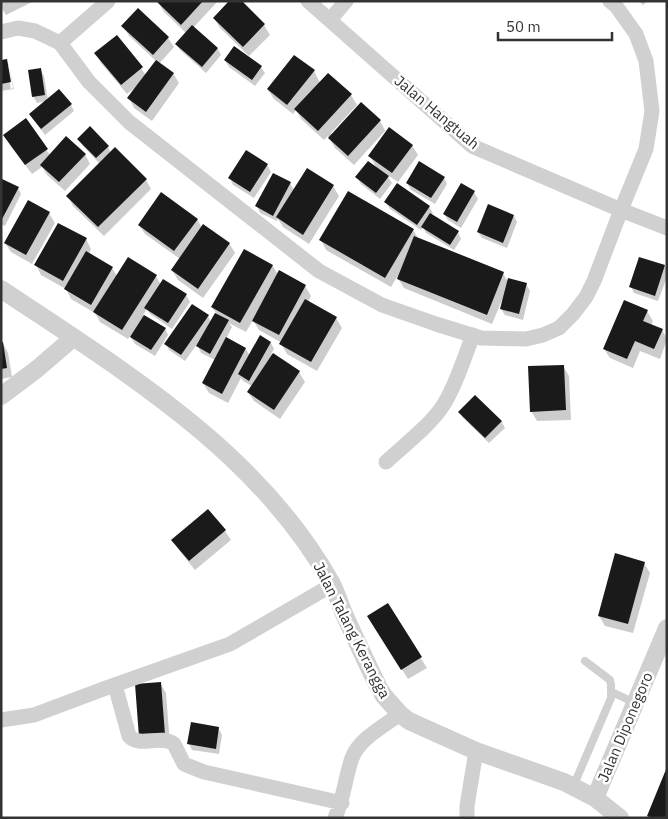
<svg xmlns="http://www.w3.org/2000/svg" width="668" height="819" viewBox="0 0 668 819" font-family="'IBM Plex Sans',sans-serif">
<style>
.shadow{fill:#0003}
.building{fill:#1a1a1a}
.lines{fill:none;stroke-linecap:round;stroke-linejoin:round}
.service{stroke:#d0d0d0;stroke-width:8}
.minor{stroke:#d0d0d0;stroke-width:15}
.tertiary{stroke:#d0d0d0;stroke-width:18}
.labels{text-anchor:middle;dominant-baseline:central;stroke-width:5;stroke-linejoin:round;paint-order:stroke}
.street-label{font-size:15px;fill:#333;stroke:#fff}
</style>
<rect width="100%" height="100%" fill="#fff"/>
<path class="shadow" d="M1 1H34L6 15 1 7Z
M159 1H218L193 28 218 49 221 55 206 73 180 50 176 44 186 33 164 12 158 2Z
M240 1 264 25 270 35 248 57 261 67 265 73 255 86 229 67 225 60 249 56 220 28 214 18Z
M639 1H647L643 5Z
M123 26 168 38 174 47 159 64 173 73 179 83 152 121 134 108 129 98 136 87 127 94 101 63 96 54 117 37 146 75 156 61 129 36Z
M6 60 9 65H6L11 89 13 88 9 65 14 89 1 91V61Z
M40 69 44 76 48 100 71 105 74 111 45 135 30 115 46 101 37 103 33 96Z
M314 71 320 83 351 95 357 105 331 133 332 135 361 104 380 121 386 132 385 131 354 165 335 148 328 136 324 140 301 119 296 110 293 114 274 99 268 90Z
M25 120 50 155 85 154 90 164 65 191 47 175 42 167 32 174 10 145Z
M79 139 108 147 111 153 146 180 151 189 104 236 73 206 68 196 100 164 82 145Z
M412 145 418 155 398 182 386 174 392 183 380 199 361 184 357 177 377 169 370 156Z
M247 152 267 165 271 172 254 198 233 185 230 178Z
M307 170 333 186 339 196 309 244 283 227 278 219 277 221 260 213 257 206 290 183 294 190Z
M444 178 447 184 435 204 411 190 407 183Z
M1 184 18 188 21 194 5 226 1 224Z
M474 192 478 199 461 228 448 220 444 214Z
M386 202 429 207 433 213 431 215 458 232 461 239 454 250 426 233 423 227 421 230 390 209Z
M49 213 55 223 32 264 11 252 5 243Z
M514 216 517 222 507 248 482 238 478 232Z
M197 219 202 228 229 243 235 253 203 298 178 280 172 270 180 259 145 234 139 225Z
M413 230 418 238 503 273 508 282 526 284 530 291 523 320 505 315 501 309 504 300H502L492 324 404 288 397 277 391 287 326 250 321 240Z
M86 239 91 249 89 254 112 268 117 276H156L161 285 186 295 190 302 172 329 150 314 147 309 143 315 165 328 168 335 155 356 135 344 130 336 128 339 100 322 95 313 71 299 66 289 41 275 36 265Z
M244 250 273 266 278 275 305 286 311 296 308 302 336 318 342 328 317 371 287 354 281 344 282 343 259 330 253 320 246 332 229 323 232 327 226 339 246 349 250 356 271 343 274 349 271 354 299 372 305 382 280 419 254 401 248 392 252 386 243 381 241 378 228 403 209 393 203 383 215 360 201 353 197 344 185 361 169 350 166 344 208 316 211 322 216 313 212 307Z
M665 266 667 270V277L658 301 634 293 631 287Z
M647 311 653 321 651 326 662 330 667 339 660 359 640 351 633 368 610 358 604 349Z
M3 343 8 353 12 377 1 379V344Z
M563 366 569 376 571 420 537 421 531 411Z
M460 412 501 421 505 428 489 443 463 418Z
M225 531 231 540 195 570 179 550 173 540Z
M644 563 650 573 633 633 605 626 599 616Z
M387 605 427 668 408 679 374 626Z
M160 683 166 693 170 745 146 747Z
M218 728 222 735 219 754 192 750 189 744Z"/>
<path class="building" d="M156 1H203L181 25Z
M229 1H242L265 24 243 47 213 18Z
M138 8 169 37 153 55 121 26Z
M192 25 218 48 202 67 175 44Z
M117 35 143 67 121 85 94 53Z
M234 46 262 66 252 80 224 60Z
M294 55 315 70 287 105 267 89Z
M7 59 11 82 1 84V60Z
M156 60 174 73 146 112 127 98Z
M41 68 45 95 32 97 28 70Z
M328 73 352 94 318 131 294 109Z
M59 89 72 104 41 129 29 114Z
M361 102 381 120 348 156 328 138Z
M26 118 48 149 25 165 3 135Z
M90 126 109 146 96 158 77 139Z
M389 127 413 145 392 173 368 156Z
M66 136 86 154 59 182 40 165Z
M115 147 147 179 98 227 66 196Z
M246 150 268 164 250 192 228 178Z
M368 161 389 176 376 193 355 177Z
M419 161 445 177 431 198 406 183Z
M307 168 334 185 303 235 276 217Z
M273 173 291 182 273 216 255 206Z
M2 179 19 187 1 221V181Z
M397 183 430 206 417 225 384 202Z
M461 183 475 191 457 222 443 214Z
M348 191 414 229 385 278 319 240Z
M161 192 198 219 174 251 138 225Z
M28 200 50 212 26 255 4 243Z
M488 204 514 215 503 243 477 232Z
M430 213 459 231 450 245 421 227Z
M58 223 87 238 63 281 34 265Z
M203 224 230 243 198 289 171 270Z
M414 236 504 272 487 315 397 279Z
M244 249 273 265 240 323 211 307Z
M86 251 113 267 91 305 64 289Z
M128 257 157 275 122 330 93 312Z
M639 257 665 265 655 296 629 287Z
M279 270 306 285 279 335 252 321Z
M508 278 527 283 519 314 500 309Z
M163 279 187 294 168 323 144 308Z
M305 299 337 317 311 362 279 344Z
M624 300 648 310 643 321 663 329 654 349 635 341 627 359 603 349Z
M192 304 209 315 181 355 164 344Z
M215 313 229 320 210 354 196 346Z
M144 315 166 328 151 350 130 337Z
M260 335 271 342 249 381 238 374Z
M226 337 246 348 222 394 202 383Z
M1 342H3L7 368 1 369Z
M273 353 300 371 274 410 247 392Z
M564 365 566 410 530 412 528 366Z
M475 395 502 421 485 438 458 412Z
M208 509 226 530 189 561 171 540Z
M615 553 645 562 628 624 598 616Z
M388 603 422 657 401 670 367 616Z
M161 682 165 735 139 737 135 684Z
M191 722 219 727 216 749 187 744Z
M667 767V818H651L647 816Z"/>
<g class="lines">
<path class="service" d="M612 692 635 703
M573 787 611 698V685L610 680 585 661"/>
<path class="minor" d="M308 1 472 146 621 210 667 228
M330 20 346 1
M1 32 18 28 35 31 60 43 108 1
M60 43 89 82 129 122 319 271 382 305 436 324 481 338 526 339 543 335 559 328 573 314 586 297 594 281 621 210 646 149 652 111 646 61 636 34 616 6 610 1
M386 462C403 446 432 424 444 404 457 383 464 358 473 335
M115 685 129 736C139 748 161 734 174 744L184 764 204 772 342 803
M1 720 34 715 106 688 230 644 332 585
M335 818C344 798 345 778 352 758 359 739 384 726 400 714
M467 818V806L476 751"/>
<path class="tertiary" d="M1 289C123 371 258 451 332 584 337 594 340 605 345 616 356 640 367 664 379 688L384 696 400 714 409 721 476 751 564 782 595 798 620 818
M1 396 37 369 73 338
M595 798 667 628"/>
</g>
<g class="labels">
<g class="street-label">
<text transform="translate(437 112) rotate(40)">Jalan Hangtuah</text>
<text transform="translate(352 630) rotate(63)">Jalan Talang Kerangga</text>
<text transform="translate(625 727) rotate(-67)">Jalan Diponegoro</text>
</g>
</g>
<rect width="668" height="819" fill="none" stroke="#333333" stroke-width="5"/>
<path d="M498 32v8h114v-8" fill="none" stroke="#333333" stroke-width="2.5"/>
<text x="506" y="32" font-size="15" fill="#333333" stroke="#ffffff" stroke-width="4" paint-order="stroke">50 m</text>
</svg>
